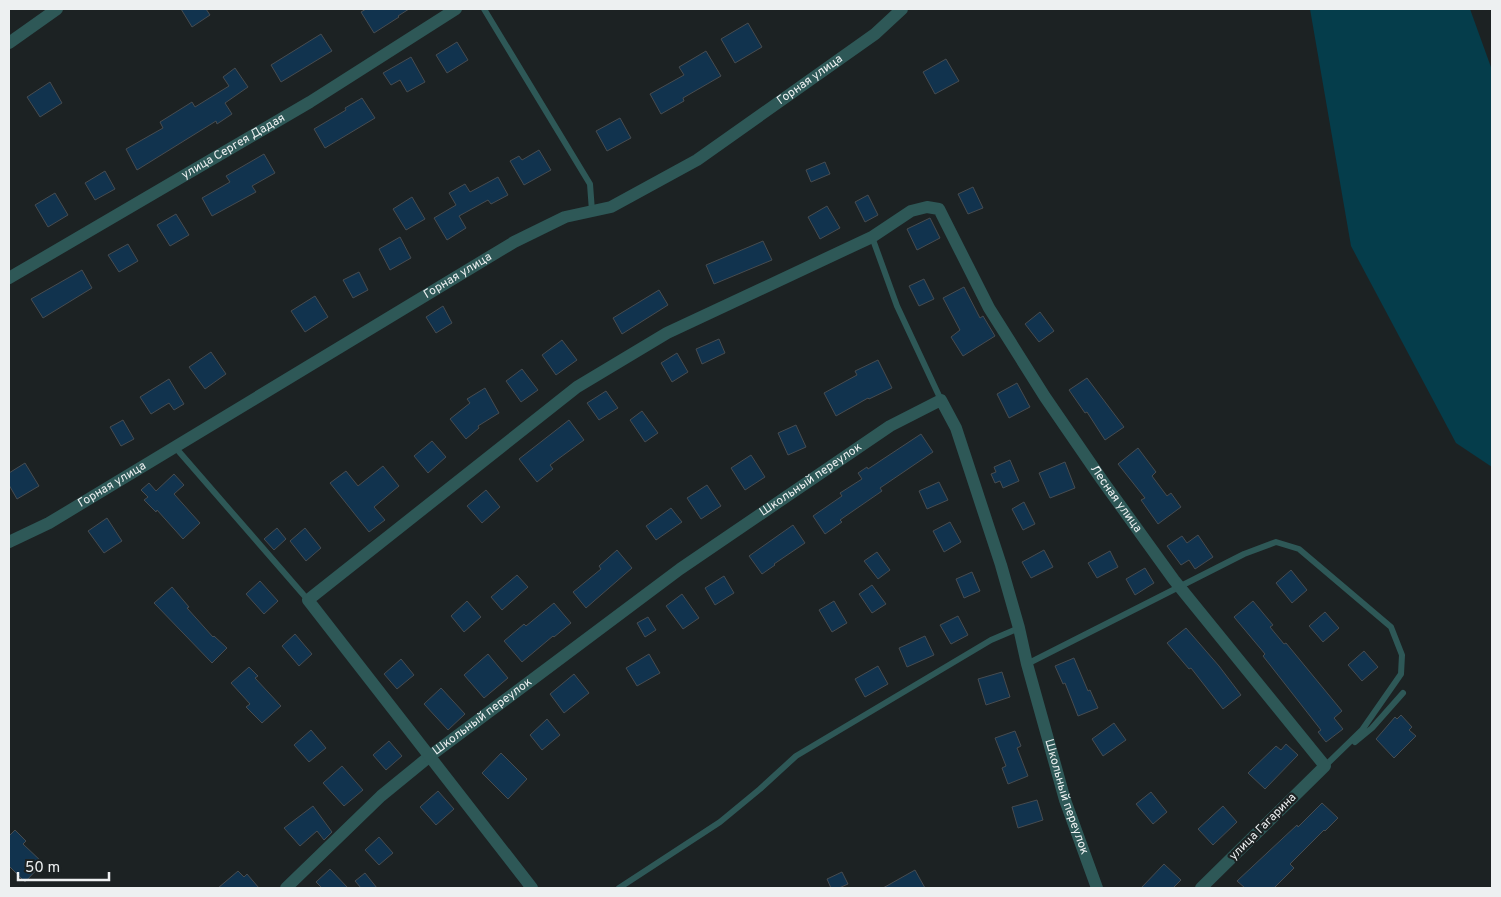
<svg xmlns="http://www.w3.org/2000/svg" width="1501" height="897" viewBox="0 0 1501 897" font-family="Overpass,sans-serif">
<style>
.green{fill:#053d4b}
.building{fill:#11334e;stroke:#474c50}
.lines{fill:none;stroke-linecap:round;stroke-linejoin:round}
.lane{stroke:#2e5857;stroke-width:6}
.street{stroke:#2e5857;stroke-width:12}
.labels{text-anchor:middle;dominant-baseline:central;stroke-width:4.5;stroke-linejoin:round;paint-order:stroke}
.street-label{font-size:12px;fill:#edf0f1;stroke:#1c2223}
</style>
<rect width="100%" height="100%" fill="#1c2223"/>
<path class="green" d="M1310 9H1470L1492 70V467L1456 443 1351 246Z"/>
<path class="building" d="M181 9H206L210 15 192 27Z
M366 9H409L398 16 399 17 374 33 361 12Z
M748 23 762 47 735 63 721 39Z
M321 34 332 51 281 82 271 65Z
M457 42 468 60 447 73 436 55Z
M706 51 721 76 683 98 684 101 661 114 650 94 684 75 679 67Z
M411 57 425 82 407 92 400 80 391 85 383 73Z
M946 59 959 81 935 94 923 72Z
M235 68 248 87 225 103 232 114 217 124 216 121 137 170 126 149 163 128 160 122 192 102 195 107 229 86 223 77Z
M50 82 62 103 40 117 27 97Z
M362 98 375 118 325 148 314 129 346 110 345 108Z
M620 118 631 138 607 151 596 131Z
M539 150 551 170 524 185 510 161 519 156 522 160Z
M264 154 275 173 252 186 256 192 212 216 202 198 230 182 226 176Z
M825 162 830 174 811 182 806 170Z
M105 171 115 189 95 200 85 183Z
M498 177 508 195 491 204 488 200 459 216 466 228 447 240 434 218 456 205 449 193 465 184 470 192Z
M973 187 983 208 968 214 958 194Z
M55 193 68 215 48 227 35 205Z
M868 195 878 215 865 222 855 202Z
M412 197 425 219 406 230 393 209Z
M827 206 840 228 820 239 808 217Z
M176 214 189 235 170 246 157 225Z
M930 218 940 238 917 250 907 229Z
M400 237 411 258 390 270 379 249Z
M763 241 772 260 714 284 706 265Z
M128 244 138 261 119 272 108 255Z
M82 270 92 288 43 318 31 299Z
M359 272 368 290 353 298 343 280Z
M924 279 934 299 919 306 909 286Z
M964 287 980 318 983 316 995 336 963 356 951 337 960 330 943 298Z
M659 290 668 305 622 334 613 318Z
M315 296 328 317 305 332 291 311Z
M443 306 452 323 436 333 426 317Z
M1040 312 1054 331 1039 342 1025 324Z
M719 339 725 353 702 364 696 349Z
M562 340 577 360 556 375 542 355Z
M211 352 226 374 205 389 189 367Z
M677 353 688 372 672 382 661 363Z
M878 360 892 388 869 399 868 398 836 416 824 393 857 375 855 371Z
M522 369 538 390 521 402 506 381Z
M1087 378 1124 427 1105 440 1087 412 1085 413 1069 390Z
M169 379 184 404 174 410 169 403 151 414 140 397Z
M1017 383 1030 407 1009 418 997 394Z
M485 388 499 413 478 426 479 428 466 439 450 419 470 403 467 399Z
M606 391 618 408 599 420 587 403Z
M642 411 658 433 645 442 630 420Z
M123 420 134 439 121 446 110 427Z
M569 420 584 440 550 465 553 469 537 482 519 459Z
M796 425 806 447 788 455 778 433Z
M921 434 933 452 880 488 882 491 840 520 842 522 825 534 813 516 842 496 840 493 862 479 858 473 867 467 868 469Z
M432 441 446 457 428 473 414 456Z
M1138 448 1156 472 1152 476 1167 496 1171 493 1181 507 1158 524 1141 500 1145 498 1118 464Z
M751 455 765 477 745 490 731 468Z
M1010 460 1019 481 1003 488 1000 481 995 483 991 474 996 472 994 467Z
M1065 462 1075 488 1050 498 1039 473Z
M25 463 39 486 17 499 9 485V473Z
M383 466 399 486 374 507 385 520 369 532 330 483 346 471 358 486Z
M174 474 184 485 174 494 200 523 183 539 157 510 156 512 144 500 148 497 141 490 149 483 156 491Z
M939 482 948 500 927 509 919 491Z
M707 485 721 506 701 519 687 498Z
M486 490 500 507 482 523 467 506Z
M1024 502 1035 524 1023 530 1012 509Z
M671 508 682 522 656 540 646 526Z
M107 518 122 541 104 553 88 531Z
M950 522 961 542 944 552 933 531Z
M793 525 805 543 774 564 775 565 762 574 749 556Z
M277 528 286 539 274 550 264 539Z
M305 528 321 548 306 561 290 541Z
M1198 535 1213 557 1195 569 1189 560 1181 565 1167 546 1182 536 1187 543Z
M617 550 632 568 586 608 573 592 601 569 599 566Z
M1044 550 1053 567 1031 578 1022 562Z
M1110 551 1118 567 1097 578 1088 563Z
M877 552 890 570 878 579 864 561Z
M1145 568 1154 583 1135 595 1126 579Z
M1291 570 1307 590 1292 603 1276 583Z
M972 572 980 591 964 598 956 579Z
M517 575 528 587 502 610 491 597Z
M724 576 734 593 715 605 705 588Z
M260 581 278 601 264 614 246 594Z
M872 585 886 604 872 613 859 594Z
M172 587 189 607 187 608 213 637 214 636 227 648 212 663 154 603Z
M682 594 699 618 683 629 666 606Z
M467 601 481 617 464 632 451 616Z
M834 601 847 623 832 632 819 610Z
M1253 601 1273 625 1270 627 1284 644 1286 643 1342 711 1334 718 1343 729 1326 742 1318 732 1321 730 1263 656 1265 654 1234 617Z
M554 603 571 623 554 637 553 636 522 662 504 641 524 624 526 626Z
M1325 612 1339 628 1323 642 1309 626Z
M958 616 968 635 951 644 940 625Z
M648 617 656 630 645 637 637 623Z
M1186 628 1219 666 1241 695 1223 709 1191 668 1189 669 1167 643Z
M295 634 312 654 299 666 282 646Z
M925 636 934 655 907 667 899 648Z
M1364 651 1378 667 1362 681 1348 665Z
M488 654 508 678 484 698 464 675Z
M649 654 660 673 637 686 626 668Z
M1074 658 1088 691 1090 690 1098 708 1078 716 1065 683 1063 684 1055 666Z
M401 659 414 675 397 689 384 674Z
M878 666 888 684 865 697 855 679Z
M249 667 258 676 255 678 281 706 262 723 246 707 250 704 231 683Z
M1002 672 1010 697 986 705 978 679Z
M574 674 589 693 564 713 550 694Z
M441 688 465 714 448 730 424 704Z
M1401 715 1412 727 1409 730 1416 736 1394 758 1376 739 1395 717 1397 719Z
M547 719 560 735 542 750 530 735Z
M1114 723 1126 740 1103 756 1092 739Z
M311 730 326 748 309 762 294 745Z
M1015 731 1021 746 1017 748 1028 776 1008 784 1002 768 1006 766 995 738Z
M389 741 402 756 386 770 373 755Z
M1286 744 1298 755 1265 789 1248 773 1276 746 1281 750Z
M501 753 527 779 508 799 482 773Z
M342 766 363 790 344 806 323 783Z
M438 791 454 809 436 825 420 807Z
M1151 792 1167 812 1153 824 1136 804Z
M1037 800 1043 820 1018 828 1012 807Z
M1322 803 1338 818 1325 831 1324 830 1290 864 1294 868 1274 888H1245L1237 881 1297 825 1298 827Z
M313 806 332 832 324 840 317 831 300 846 284 828Z
M1223 806 1237 822 1213 845 1198 829Z
M15 830 26 841 23 844 43 863 25 882 9 866V836Z
M379 837 393 853 379 865 365 850Z
M1164 864 1181 880 1173 888H1141Z
M330 869 348 888H322L316 882Z
M915 870 925 888H883Z
M238 871 244 877 247 874 259 888H218Z
M842 872 848 884 839 888H831L827 879Z
M365 873 377 888H361L355 881Z"/>
<g class="lines">
<path class="lane" d="M484 9 590 184 592 211
M872 237 897 306 941 400
M175 447 308 600
M1027 664 1244 554 1276 542 1299 549 1391 627 1402 655 1401 674 1362 730 1325 766
M1355 742 1372 728 1403 693
M619 888 720 822 760 789 796 756 991 640 1019 628"/>
<g class="street">
<path d="M9 43 57 9"/>
<path id="s1" d="M9 278 310 102 456 9"/>
<path id="s2" d="M9 542 49 523 514 242 565 217 611 207 697 160 875 34 902 9"/>
<path id="s3" d="M286 888 381 796 430 756 680 569 890 426 941 400 956 428 1001 565 1019 628 1027 664 1065 800 1097 888"/>
<path id="s4" d="M532 888 308 600 577 387 667 333 872 237 911 211 927 207 939 209 989 308 1045 397 1102 480 1174 580 1325 766 1201 888"/>
</g>
</g>
<g class="labels">
<g class="street-label">
<text stroke="none"><textPath href="#s2" startOffset="928">Горная улица</textPath></text>
<text stroke="none"><textPath href="#s1" startOffset="260">улица Сергея Дадая</textPath></text>
<text stroke="none"><textPath href="#s2" startOffset="522">Горная улица</textPath></text>
<text stroke="none"><textPath href="#s3" startOffset="666">Школьный переулок</textPath></text>
<text stroke="none"><textPath href="#s2" startOffset="118">Горная улица</textPath></text>
<text stroke="none"><textPath href="#s4" startOffset="1455">Лесная улица</textPath></text>
<text stroke="none"><textPath href="#s3" startOffset="261">Школьный переулок</textPath></text>
<text stroke="none"><textPath href="#s3" startOffset="1236">Школьный переулок</textPath></text>
<text transform="translate(1263 827) rotate(-45)">улица Гагарина</text>
</g>
</g>
<rect width="1501" height="897" fill="none" stroke="#edf0f1" stroke-width="20"/>
<path d="M18 872v8h91v-8" fill="none" stroke="#edf0f1" stroke-width="2.5"/>
<text x="25" y="872" font-size="15" fill="#edf0f1" stroke="#1c2223" stroke-width="4" paint-order="stroke">50 m</text>
</svg>
